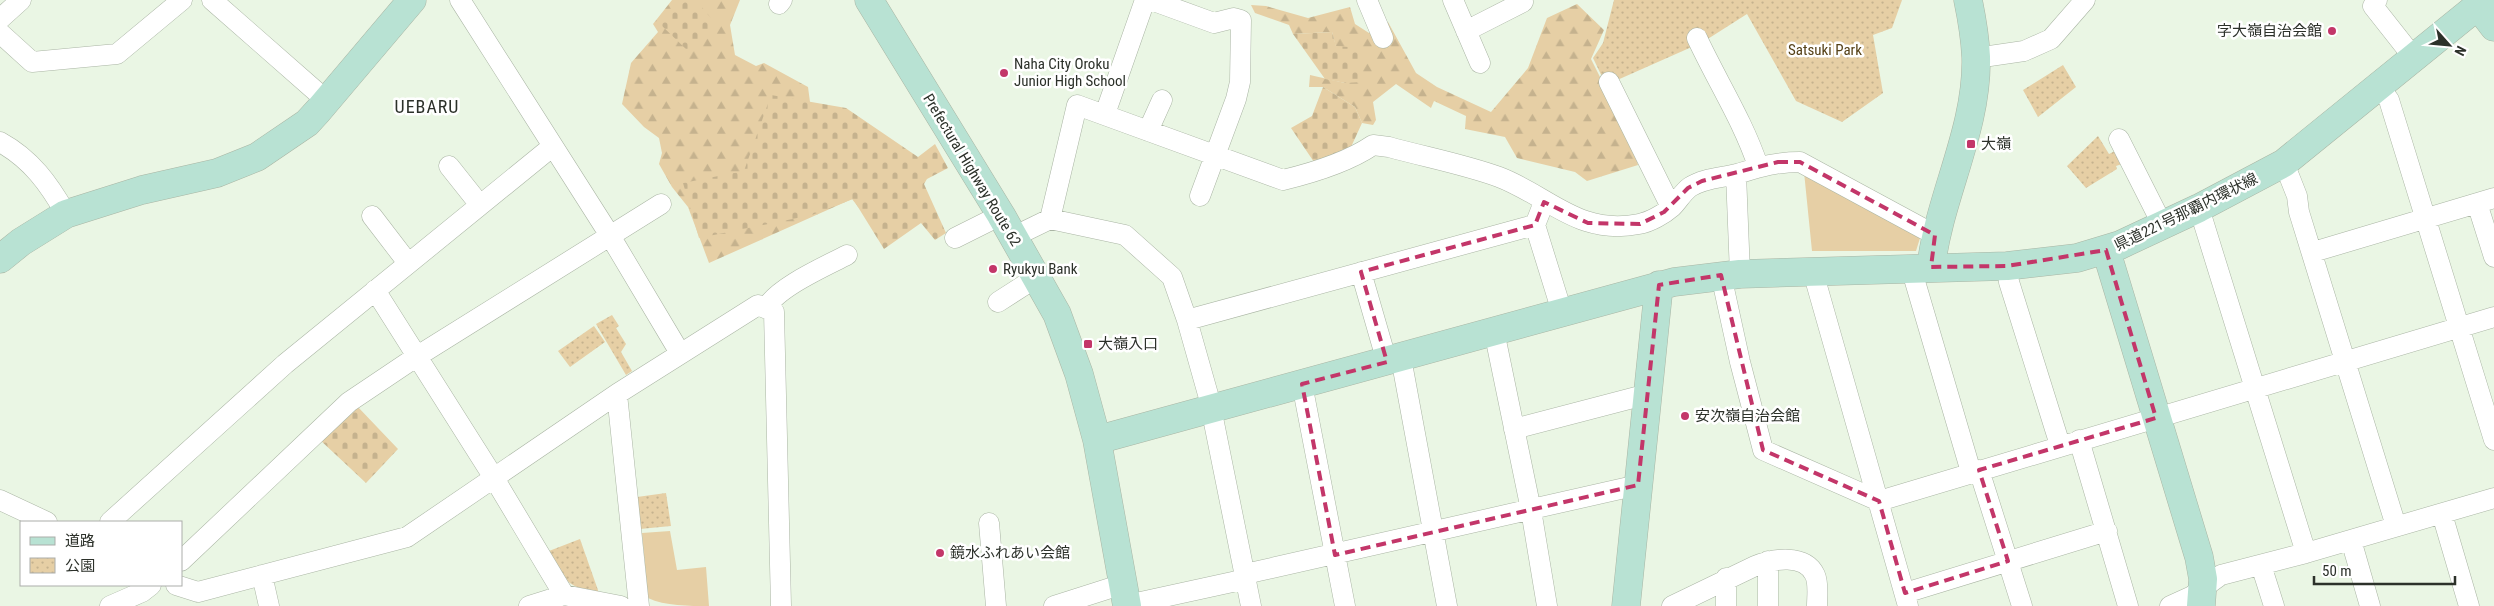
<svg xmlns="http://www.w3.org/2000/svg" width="2494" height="606" viewBox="0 0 2494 606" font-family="'Roboto Condensed','Noto Sans JP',sans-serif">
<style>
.grass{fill:#e6cfa5}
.forest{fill:url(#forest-firs)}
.cemetery{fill:url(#cemetery-stones)}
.park{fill:url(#park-dots)}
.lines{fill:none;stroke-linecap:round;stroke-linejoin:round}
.street-casing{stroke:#aab5a4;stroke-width:21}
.secondary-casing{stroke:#aab5a4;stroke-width:29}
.street{stroke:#fff;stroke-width:20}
.secondary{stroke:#b8e2d3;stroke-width:28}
.marked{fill:none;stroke:#c33669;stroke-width:4;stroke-dasharray:10 6;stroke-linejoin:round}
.poi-dot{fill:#c33669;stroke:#fff;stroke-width:2}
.labels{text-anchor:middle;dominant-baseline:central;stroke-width:5;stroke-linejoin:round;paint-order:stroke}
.poi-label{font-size:15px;fill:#2c312a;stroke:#fff;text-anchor:start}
.park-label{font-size:15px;fill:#554117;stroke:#fff}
.street-label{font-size:15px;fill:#2c312a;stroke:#fff}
.quarter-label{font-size:18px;letter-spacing:1px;fill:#2c312a;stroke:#fff}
</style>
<defs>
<pattern id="forest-firs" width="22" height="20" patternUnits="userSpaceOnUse" patternTransform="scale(1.25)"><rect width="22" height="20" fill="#e6cfa5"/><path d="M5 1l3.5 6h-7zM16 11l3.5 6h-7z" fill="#c5b28e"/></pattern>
<pattern id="cemetery-stones" width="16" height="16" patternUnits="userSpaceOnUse" patternTransform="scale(1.25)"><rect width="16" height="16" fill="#e6cfa5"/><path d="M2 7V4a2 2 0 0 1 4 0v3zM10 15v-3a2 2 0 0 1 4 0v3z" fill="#c5b28e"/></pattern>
<pattern id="park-dots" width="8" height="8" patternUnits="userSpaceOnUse" patternTransform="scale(1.25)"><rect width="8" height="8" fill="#e6cfa5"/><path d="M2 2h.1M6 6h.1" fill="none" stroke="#c5b28e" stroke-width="1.8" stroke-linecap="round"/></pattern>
</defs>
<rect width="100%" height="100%" fill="#eaf6e4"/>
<path class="grass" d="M1804 172 1920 238 1916 251H1812Z
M670 531 677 570 706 567 709 606C689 606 665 606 648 598L642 533Z"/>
<path class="forest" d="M672 0H740L730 25 735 55 756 66 764 63 808 87 810 102 859 208 852 199 709 263 688 207 672 187 659 164 662 153 659 138 644 127 622 104 631 63 658 32 653 24Z
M1577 4 1604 30 1591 59 1631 139 1638 165 1587 181 1575 172 1517 158 1505 137 1465 129 1466 116 1434 101 1431 108 1396 84 1373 102 1376 120 1373 125 1362 123 1355 107 1323 87H1309L1310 75 1345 83 1332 32 1293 34 1289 25 1255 13 1251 5 1266 6 1308 18 1350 7 1355 24 1369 33 1388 22 1416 73 1437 87 1491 112 1528 68 1547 18Z"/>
<path class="cemetery" d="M687 0H696L718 27 687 50 660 24Z
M1332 32 1336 46 1360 48 1362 82 1345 83 1325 79 1293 34Z
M1323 87 1355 107 1362 123 1351 147 1314 162 1291 128 1312 116Z
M771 95 846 108 918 157 935 144 948 168 927 179 924 184 946 233 935 240 921 223 884 249 853 199 812 215 699 238 683 183 744 171Z
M357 406 398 449 366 483 319 439Z"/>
<path class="park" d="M1614 0H1902L1892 28 1873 35 1883 93 1842 122 1796 101 1747 14 1703 42 1606 85 1593 58 1603 43Z
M2063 65 2076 87 2038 117 2023 90Z
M2098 136 2109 154 2115 151 2122 164 2116 166 2117 169 2086 188 2067 166Z
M612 315 619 326 616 328 626 344 621 352 632 371 626 375 596 324Z
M594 326 605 342 570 367 558 351Z
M666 493 671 526 640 529 637 497Z
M580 539 599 593C564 586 566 581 549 551Z"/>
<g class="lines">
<g class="street-casing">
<path id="street" d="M212 0 327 101
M460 0 609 234 680 353
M1151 0 1214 23 1234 18 1241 20 1240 82 1236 99 1200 196
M1367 0 1383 38
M1453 0 1480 63
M2377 0 2373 6 2414 58
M779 4 782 0
M0 19 21 0
M1466 31 1523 2
M0 33 32 62 117 54 182 0
M1697 38C1717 81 1743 121 1758 166
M1976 58 2024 51 2051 39 2085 0
M1609 82 1671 207
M2379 86 2389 100 2494 440
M1105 114 1145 0
M1148 131 1162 100
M2119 139 2163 226
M0 142C31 159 49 184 66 214
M2284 163 2297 196 2299 212 2396 526
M449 166 480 205
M1736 174 1740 274
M2477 203 2494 257
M2199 208 2306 553
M372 216 408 263
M1050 219 1077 105 1283 180C1312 173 1348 162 1373 145L1389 147C1425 157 1463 164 1499 177 1549 196 1578 236 1639 224 1650 222 1664 214 1672 207 1678 201 1683 192 1690 187 1704 178 1721 178 1737 174 1760 167 1775 162 1800 162L1935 235
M1535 225 1562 312
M1013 237 1050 219 1125 235 1172 277 1187 320 1209 398 1251 606
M955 238 1001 215
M2313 252 2494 198
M2007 266 2009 282 2060 445
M1911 268 1971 472
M1361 272 1387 362
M1813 272 1908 606
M1721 275 1740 362 1763 450 1879 501 2494 317
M375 290 494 478 564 595
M998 302 1037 277
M766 308C778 287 824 267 847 255
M1187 320 1527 227 1535 225 1544 202
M1494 331 1531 510 1547 606
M1401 358 1447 606
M1302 384 1345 606
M617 394 639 606
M1514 429 1648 394
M2079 440 2128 606
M1979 470 2022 606
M0 500 47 522
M2442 514 2469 606
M110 522 285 364 553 146
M989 523 996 606
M2351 540 2370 606
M181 561 349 402 416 357 661 204
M2261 565 2274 606
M262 575 269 606
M176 585 198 592 407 537 617 394 758 305 774 312 781 606
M1905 593 2107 531
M1127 605 1237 581 1254 572 1638 485
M110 606 142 592 151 585
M529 606 564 595 621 606
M1054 606 1123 584
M1672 606 1755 566C1772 559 1805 553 1815 575 1819 584 1817 596 1817 606
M1726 606V578
M1768 606V561
M2170 606 2192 596 2221 575 2306 553 2494 498"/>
</g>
<g class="secondary-casing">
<path id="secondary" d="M869 0 1001 215 1057 314 1079 374 1097 440 1127 606
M2478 6 2494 27
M2106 250 2199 557 2203 579 2201 606
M0 259 21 242 66 214 142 190 217 173 257 157 307 123 318 111 412 0
M1931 267C1939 197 1978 129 1976 57 1975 38 1972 19 1968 0
M1097 440 1674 282 1740 274 2007 266 2077 258 2120 245 2199 208 2284 163 2485 0
M1626 606 1659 285"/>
</g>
<use href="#street" class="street"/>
<use href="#secondary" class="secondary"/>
</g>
<path class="marked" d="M1778 162H1800L1935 235 1931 267 2007 266 2106 250 2156 418 1979 470 2008 561 1905 593 1879 501 1763 450 1721 275 1659 285 1638 485 1335 555 1302 384 1387 362 1361 272 1535 225 1544 202 1588 223 1640 224 1664 212 1688 188 1702 181Z"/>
<g class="poi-dot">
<circle cx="2332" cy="31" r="5"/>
<circle cx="1004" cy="73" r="5"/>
<rect x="1966" y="139" width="10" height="10" rx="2.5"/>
<circle cx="993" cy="269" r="5"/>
<rect x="1083" y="339" width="10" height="10" rx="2.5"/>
<circle cx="1685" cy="416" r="5"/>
<circle cx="940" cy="553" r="5"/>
</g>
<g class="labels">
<g class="poi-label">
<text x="2322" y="31" text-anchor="end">字大嶺自治会館</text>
<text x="1014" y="64">Naha City Oroku<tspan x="1014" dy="17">Junior High School</tspan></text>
<text x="1981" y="144">大嶺</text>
<text x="1003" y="269">Ryukyu Bank</text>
<text x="1098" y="344">大嶺入口</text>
<text x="1695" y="416">安次嶺自治会館</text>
<text x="950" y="553">鏡水ふれあい会館</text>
</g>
<g class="park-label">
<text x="1825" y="50">Satsuki Park</text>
</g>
<g class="street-label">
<text transform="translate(972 170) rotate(59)">Prefectural Highway Route 62</text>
<text transform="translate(2186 212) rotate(-26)">県道221号那覇内環状線</text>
</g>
<g class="quarter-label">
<text x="427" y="106">UEBARU</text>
</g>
</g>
<rect x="20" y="521" width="162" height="65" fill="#ffffff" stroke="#abadaa"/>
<rect x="30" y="537" width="25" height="8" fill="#b8e2d3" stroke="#abadaa"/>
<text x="65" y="546" font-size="15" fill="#2c312a">道路</text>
<rect x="30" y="558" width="25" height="15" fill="url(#park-dots)" stroke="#abadaa"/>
<text x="65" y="571" font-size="15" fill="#2c312a">公園</text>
<g transform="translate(2449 45) rotate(117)" stroke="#ffffff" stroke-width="4" paint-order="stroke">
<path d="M0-4L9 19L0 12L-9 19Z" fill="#2c312a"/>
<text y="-8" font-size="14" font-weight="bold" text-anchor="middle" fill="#2c312a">N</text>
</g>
<path d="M2314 576v8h141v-8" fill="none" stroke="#2c312a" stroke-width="2.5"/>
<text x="2322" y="576" font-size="15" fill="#2c312a" stroke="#ffffff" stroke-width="4" paint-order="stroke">50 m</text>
</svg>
